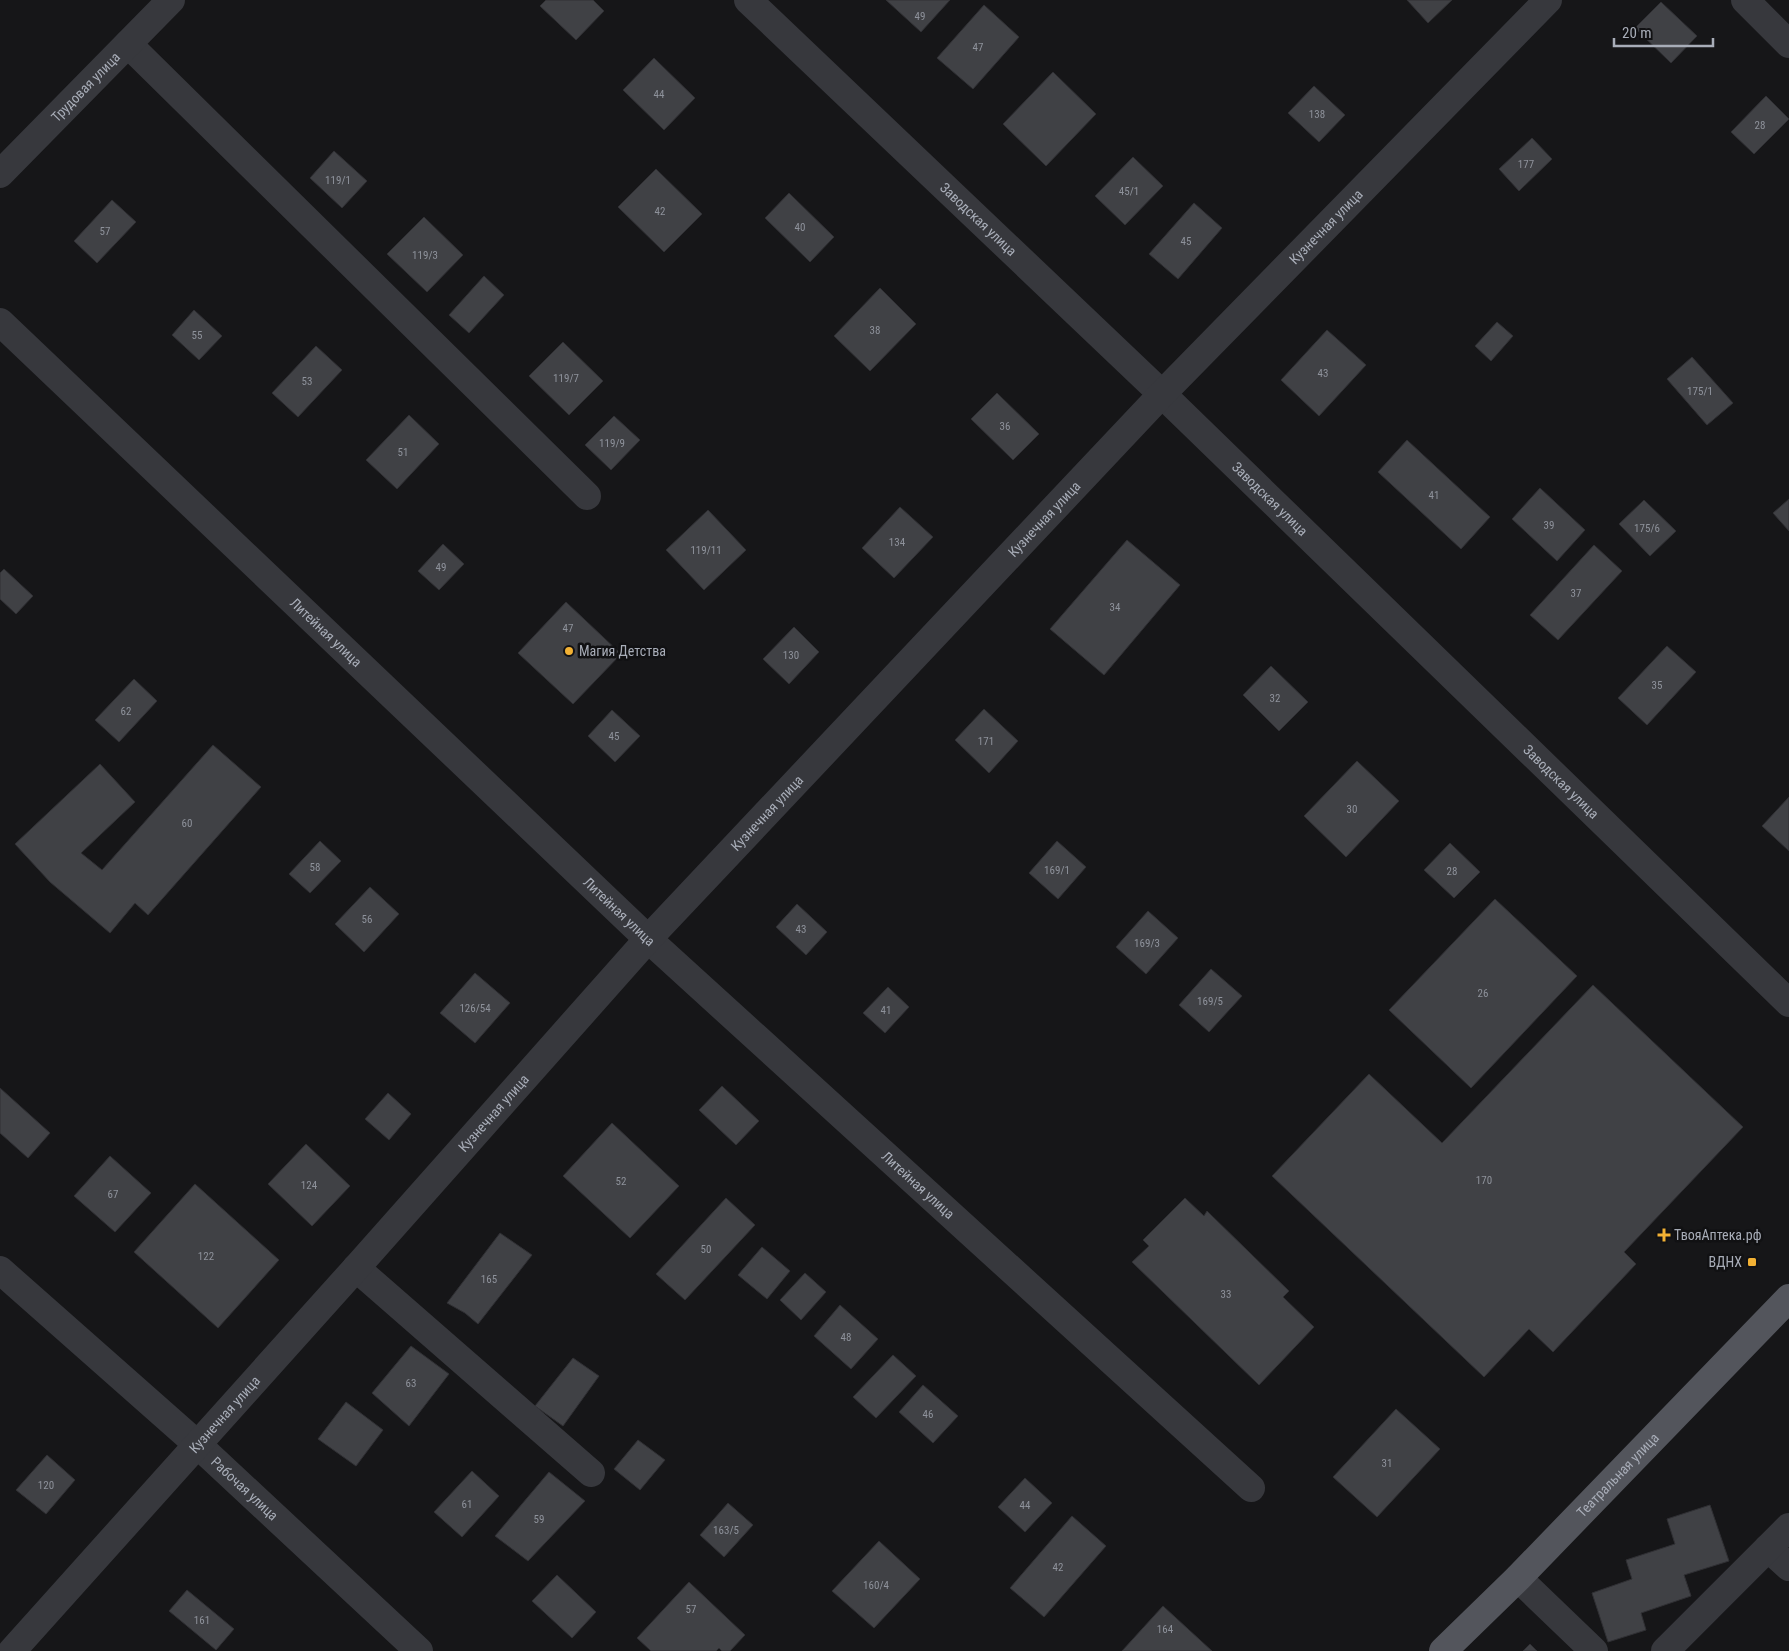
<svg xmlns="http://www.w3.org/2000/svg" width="1789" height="1651" viewBox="0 0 1789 1651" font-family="'Roboto Condensed',sans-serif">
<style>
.building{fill:#404145;stroke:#303034}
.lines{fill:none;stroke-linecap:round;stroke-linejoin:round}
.minor{stroke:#37383d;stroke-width:28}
.major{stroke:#53555c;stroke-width:28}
.poi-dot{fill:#f2b134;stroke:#111113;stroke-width:2}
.labels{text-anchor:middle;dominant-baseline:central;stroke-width:5;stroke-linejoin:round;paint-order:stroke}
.number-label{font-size:11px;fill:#8e929b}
.street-label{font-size:14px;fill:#a8adb8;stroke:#111113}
.poi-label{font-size:14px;fill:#a8adb8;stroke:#111113;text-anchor:start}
</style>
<rect width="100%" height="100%" fill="#161618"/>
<path class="building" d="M546 0H593L604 11 576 40 540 6Z
M886 0H950L921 32Z
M1407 0H1452L1428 23Z
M1661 2 1697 36 1671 63 1635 28Z
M984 5 1019 37 973 89 937 58Z
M654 58 695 98 664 130 623 90Z
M1053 72 1096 114 1046 166 1003 124Z
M1314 86 1345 115 1319 142 1288 113Z
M1766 96 1789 119 1754 154 1731 132Z
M1532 138 1552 159 1519 191 1499 169Z
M334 151 367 181 342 208 310 178Z
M1133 157 1163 186 1125 225 1095 196Z
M656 169 702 214 664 252 618 207Z
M789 193 834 237 810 262 765 218Z
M112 200 136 222 97 263 74 241Z
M1194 203 1222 228 1178 279 1149 254Z
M424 217 463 255 427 292 387 254Z
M484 276 504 295 469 333 449 315Z
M880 288 916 324 870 371 834 336Z
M194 310 222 336 199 360 172 335Z
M1497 322 1513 336 1491 361 1475 346Z
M1327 330 1366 365 1319 416 1281 380Z
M563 342 603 381 569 415 529 376Z
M316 346 342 370 298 417 272 393Z
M1692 357 1733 403 1707 425 1667 379Z
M997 393 1039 434 1013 460 971 419Z
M409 415 439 444 397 489 366 460Z
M614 416 640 440 611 470 585 445Z
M1407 440 1490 517 1461 549 1378 472Z
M1540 488 1585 530 1557 561 1512 519Z
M1789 499V531L1773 513Z
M1644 500 1676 531 1650 556 1619 524Z
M900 507 933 537 894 578 862 548Z
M708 510 746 550 704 590 666 550Z
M1127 540 1180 585 1104 675 1050 629Z
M443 544 464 564 439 590 418 571Z
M1594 545 1622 571 1558 640 1530 615Z
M4 569 33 596 16 614 0 599V573Z
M566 602 621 654 573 704 518 653Z
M794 627 819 652 789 684 763 659Z
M1667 646 1696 672 1647 725 1618 698Z
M1271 666 1308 702 1279 731 1243 695Z
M134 679 157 701 119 742 95 720Z
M984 709 1018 741 989 773 955 740Z
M612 710 640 736 615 762 588 736Z
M213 745 261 787 148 915 135 903 110 933 50 882 15 844 100 764 135 802 81 853 102 870Z
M1357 761 1399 801 1346 857 1304 816Z
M1789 797V851L1762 826Z
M320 841 341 861 310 893 289 874Z
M1057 841 1086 867 1058 899 1029 873Z
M1450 843 1480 872 1454 898 1424 870Z
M370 887 399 914 364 952 335 924Z
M1495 899 1577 976 1471 1088 1389 1010Z
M797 904 827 932 806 955 776 927Z
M1148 911 1178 938 1146 974 1116 947Z
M1211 969 1242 996 1209 1032 1179 1005Z
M475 973 510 1003 475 1043 440 1013Z
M1593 985 1743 1127 1624 1252 1636 1264 1553 1352 1529 1329 1484 1377 1272 1176 1369 1074 1442 1143Z
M888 987 909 1007 885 1033 863 1013Z
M722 1086 759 1121 736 1145 699 1110Z
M0 1088 50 1133 28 1158 0 1133Z
M388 1093 411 1114 389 1140 365 1119Z
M612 1123 679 1186 630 1238 563 1176Z
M306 1144 350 1186 312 1226 268 1184Z
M110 1156 151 1193 115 1232 74 1196Z
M195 1184 279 1260 218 1328 134 1252Z
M726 1198 755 1225 685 1300 656 1274Z
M1185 1198 1204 1216 1207 1211 1289 1291 1283 1297 1314 1327 1259 1385 1132 1262 1149 1246 1143 1240Z
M500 1233 532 1255 478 1324 465 1313 447 1303Z
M762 1247 790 1271 767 1299 738 1275Z
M805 1273 826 1292 801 1320 780 1300Z
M840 1305 878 1339 851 1369 814 1336Z
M411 1346 449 1374 409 1426 372 1393Z
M893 1355 916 1376 876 1418 853 1397Z
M573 1358 599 1376 563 1426 535 1406Z
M923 1385 958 1416 933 1443 899 1412Z
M346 1402 383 1430 356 1466 318 1439Z
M1396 1409 1440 1449 1377 1517 1333 1477Z
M638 1440 665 1460 640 1490 614 1469Z
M47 1455 75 1480 46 1514 16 1490Z
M472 1471 499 1496 462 1537 434 1512Z
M549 1472 585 1501 528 1561 495 1536Z
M1025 1478 1052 1503 1025 1532 998 1507Z
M728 1503 753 1525 724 1557 700 1535Z
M1710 1505 1729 1561 1684 1575 1691 1596 1641 1613 1646 1630 1608 1642 1592 1593 1632 1579 1626 1560 1675 1544 1667 1519Z
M1072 1516 1106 1546 1044 1617 1010 1588Z
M879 1541 920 1579 874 1628 832 1591Z
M557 1575 596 1612 572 1638 532 1601Z
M689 1582 745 1635 730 1651H722L719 1648 716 1651H651L637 1638Z
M187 1590 234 1629 216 1650 169 1611Z
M1163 1606 1212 1651H1122Z
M1530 1644 1537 1651H1523Z"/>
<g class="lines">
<g class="minor">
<path id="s1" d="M748 0 1162 394 1789 1003"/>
<path d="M1745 0 1789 44"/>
<path d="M128 44 587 496"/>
<path id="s2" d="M0 174 171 0"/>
<path id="s3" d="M0 322 648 939 1251 1488"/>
<path d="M356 1268 591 1473"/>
<path id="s4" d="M0 1270 198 1445 419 1651"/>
<path d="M1768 1548 1789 1567"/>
<path d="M1518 1578 1594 1651"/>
<path id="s5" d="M12 1651 356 1268 648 939 1162 394 1548 0"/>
<path d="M1665 1651 1789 1527"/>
</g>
<path class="major" id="s6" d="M1443 1651 1518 1578 1789 1298"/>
</g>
<g class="poi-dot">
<circle cx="569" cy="651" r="5"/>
<path d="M1661.5 1227.5h5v5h5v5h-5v5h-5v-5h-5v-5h5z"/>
<rect x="1747" y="1257" width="10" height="10" rx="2.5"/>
</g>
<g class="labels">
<g class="number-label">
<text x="920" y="16">49</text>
<text x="978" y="47">47</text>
<text x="659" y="94">44</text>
<text x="1317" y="114">138</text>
<text x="1760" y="125">28</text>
<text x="1526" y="164">177</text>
<text x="338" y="180">119/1</text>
<text x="1129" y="191">45/1</text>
<text x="660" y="211">42</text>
<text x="800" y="227">40</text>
<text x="105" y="231">57</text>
<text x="1186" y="241">45</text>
<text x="425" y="255">119/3</text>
<text x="875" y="330">38</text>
<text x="197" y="335">55</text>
<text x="1323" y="373">43</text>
<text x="566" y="378">119/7</text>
<text x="307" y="381">53</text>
<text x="1700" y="391">175/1</text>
<text x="1005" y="426">36</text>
<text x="612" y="443">119/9</text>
<text x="403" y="452">51</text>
<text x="1434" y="495">41</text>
<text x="1549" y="525">39</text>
<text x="1647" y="528">175/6</text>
<text x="897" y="542">134</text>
<text x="706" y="550">119/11</text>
<text x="441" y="567">49</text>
<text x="1576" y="593">37</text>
<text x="1115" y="607">34</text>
<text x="568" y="628">47</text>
<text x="791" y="655">130</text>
<text x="1657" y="685">35</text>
<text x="1275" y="698">32</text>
<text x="126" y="711">62</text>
<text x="614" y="736">45</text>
<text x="986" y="741">171</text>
<text x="1352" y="809">30</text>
<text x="187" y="823">60</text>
<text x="315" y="867">58</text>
<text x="1057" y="870">169/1</text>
<text x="1452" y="871">28</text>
<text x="367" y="919">56</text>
<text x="801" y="929">43</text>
<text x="1147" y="943">169/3</text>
<text x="1483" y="993">26</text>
<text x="1210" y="1001">169/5</text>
<text x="475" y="1008">126/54</text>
<text x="886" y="1010">41</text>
<text x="1484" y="1180">170</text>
<text x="621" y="1181">52</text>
<text x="309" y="1185">124</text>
<text x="113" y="1194">67</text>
<text x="706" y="1249">50</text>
<text x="206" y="1256">122</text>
<text x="489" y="1279">165</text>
<text x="1226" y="1294">33</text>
<text x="846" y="1337">48</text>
<text x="411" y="1383">63</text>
<text x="928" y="1414">46</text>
<text x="1387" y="1463">31</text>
<text x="46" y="1485">120</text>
<text x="467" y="1504">61</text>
<text x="1025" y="1505">44</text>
<text x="539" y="1519">59</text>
<text x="726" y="1530">163/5</text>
<text x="1058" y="1567">42</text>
<text x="876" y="1585">160/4</text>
<text x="691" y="1609">57</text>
<text x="202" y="1620">161</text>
<text x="1165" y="1629">164</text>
</g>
<g class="street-label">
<text stroke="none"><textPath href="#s2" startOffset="122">Трудовая улица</textPath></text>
<text stroke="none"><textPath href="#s1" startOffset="318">Заводская улица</textPath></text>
<text stroke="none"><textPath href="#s5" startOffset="1938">Кузнечная улица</textPath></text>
<text stroke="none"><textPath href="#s1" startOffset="722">Заводская улица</textPath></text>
<text stroke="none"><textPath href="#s5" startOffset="1532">Кузнечная улица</textPath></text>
<text stroke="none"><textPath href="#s3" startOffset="450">Литейная улица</textPath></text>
<text stroke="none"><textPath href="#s1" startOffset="1128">Заводская улица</textPath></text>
<text stroke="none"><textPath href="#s5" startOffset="1128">Кузнечная улица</textPath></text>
<text stroke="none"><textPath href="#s3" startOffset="855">Литейная улица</textPath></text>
<text stroke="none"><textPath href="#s5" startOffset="722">Кузнечная улица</textPath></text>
<text stroke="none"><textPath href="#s3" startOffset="1260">Литейная улица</textPath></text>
<text stroke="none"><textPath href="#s5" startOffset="318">Кузнечная улица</textPath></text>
<text stroke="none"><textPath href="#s6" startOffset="248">Театральная улица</textPath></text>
<text stroke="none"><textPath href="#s4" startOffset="328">Рабочая улица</textPath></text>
</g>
<g class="poi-label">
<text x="579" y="651">Магия Детства</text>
<text x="1674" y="1235">ТвояАптека.рф</text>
<text x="1742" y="1262" text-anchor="end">ВДНХ</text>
</g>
</g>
<path d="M1614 38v8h99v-8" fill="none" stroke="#a8adb8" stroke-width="2.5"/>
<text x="1622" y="38" font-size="15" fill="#a8adb8" stroke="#111113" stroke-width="4" paint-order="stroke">20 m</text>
</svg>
